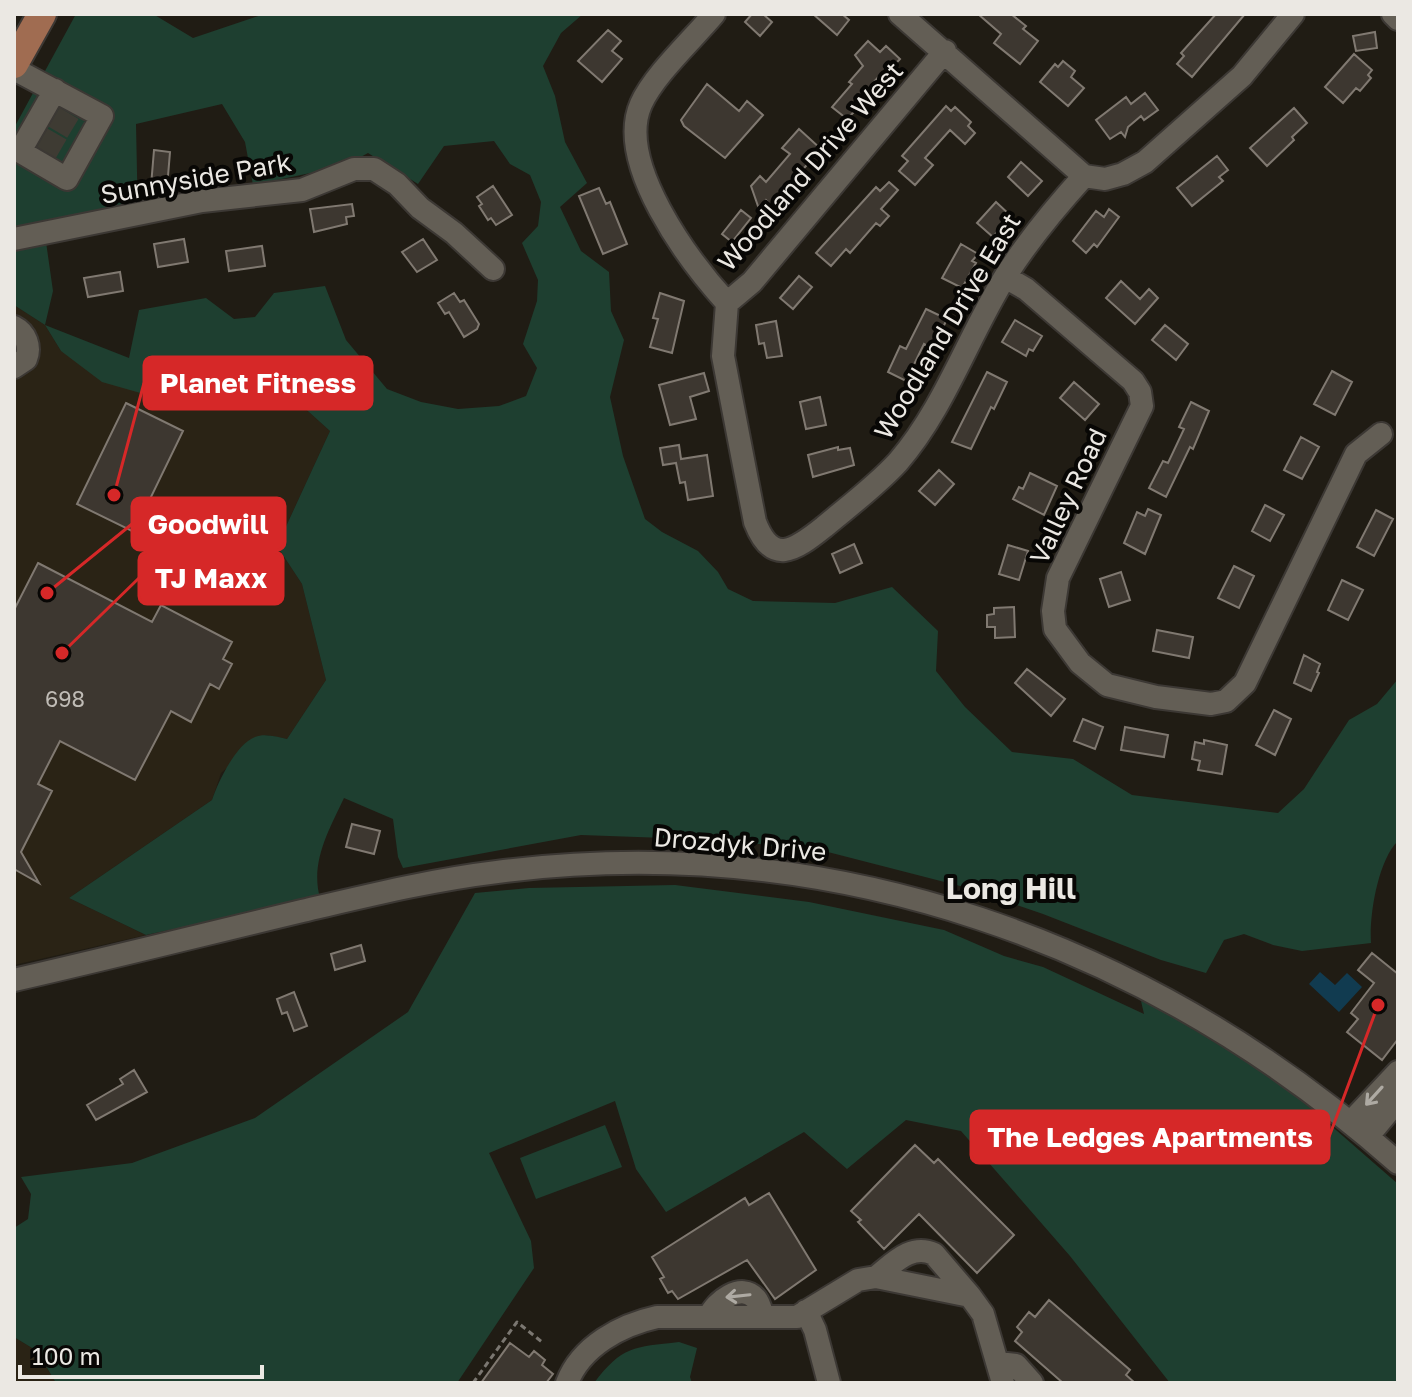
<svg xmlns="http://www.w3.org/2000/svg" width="1412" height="1397" viewBox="0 0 1412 1397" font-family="'Golos Text',sans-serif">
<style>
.built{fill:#2a2315}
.green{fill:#1e3f30;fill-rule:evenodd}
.water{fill:#113b50}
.building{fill:#3d3730;stroke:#807971;stroke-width:2}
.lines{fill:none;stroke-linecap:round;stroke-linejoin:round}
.minor-tunnel{stroke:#3e3b33;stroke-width:22;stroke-dasharray:22 11;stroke-linecap:butt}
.minor-casing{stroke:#3c3834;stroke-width:26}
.major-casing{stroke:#3c3834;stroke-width:32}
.path{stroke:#7b7771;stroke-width:3;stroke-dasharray:6 4;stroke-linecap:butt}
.minor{stroke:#635e55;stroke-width:22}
.major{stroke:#a06c51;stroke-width:28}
.oneway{stroke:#aeaaa3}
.labels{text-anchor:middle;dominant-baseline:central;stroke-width:8;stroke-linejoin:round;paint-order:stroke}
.number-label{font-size:22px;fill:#c0bcb6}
.street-label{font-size:26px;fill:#ebe8e3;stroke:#080705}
.quarter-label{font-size:30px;font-weight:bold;fill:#ebe8e3;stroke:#080705}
.leader{fill:none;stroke:#d62828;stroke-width:3}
.callout-dot{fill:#d62828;stroke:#080705;stroke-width:3}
.callout{fill:#d62828;stroke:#d62828;stroke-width:3}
.callout-label{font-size:28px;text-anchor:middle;font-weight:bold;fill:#fff}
</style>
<rect width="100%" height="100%" fill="#201c14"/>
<path class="built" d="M14 305 45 325 61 351 203 387 289 394 330 431 277 546 302 584 326 680 287 739 266 735 221 773 212 800 69 898 146 935 14 965Z
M14 1337 37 1351 56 1383H14Z"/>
<path class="green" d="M76 14H153L193 38 264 14H583L561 33 543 66 555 96 565 142 587 183 560 207 581 251 609 272 611 311 624 340 610 397 623 456 645 519 662 532 698 551 718 572 728 589 753 601 835 603 892 587 938 631 936 671 965 707 1012 752 1073 759 1132 795 1278 813 1304 789 1349 720 1377 704 1398 679V841C1378 860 1369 916 1371 943L1302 951 1273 945 1244 934 1224 940 1206 973 1161 960 1043 914 964 887 824 851 721 840 581 835 403 868 398 857 393 819 344 798C329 830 310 862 320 898L146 935 69 898 212 800C218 782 236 744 255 737 265 733 277 737 287 739L326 680 302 584 277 546 330 431 289 394 203 387 193 408 102 382 61 351 45 325 14 305V128ZM222 104 245 142 253 185 344 166 368 153 418 184 444 146 494 141 510 164 530 175 541 202 538 226 522 243 538 280 537 301 523 344 537 368 526 396 499 406 458 409 421 402 387 389 346 340 325 286 274 293 255 317 234 319 206 298 139 310 129 358 45 325 53 291 46 242 138 221 136 124Z
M675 885 809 902 944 930 1004 956 1043 967 1144 1014 1141 1001 1156 1007 1248 1062 1305 1103 1398 1184V1383H1170L1070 1256 961 1131 906 1120 847 1169 804 1132 666 1212 636 1169 615 1101 489 1153 531 1241 534 1268 457 1383H56L37 1351 14 1337V1228L28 1219 31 1194 21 1177 132 1163 255 1118 408 1012 475 893 529 888Z
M605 1125 622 1167 536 1199 520 1158Z
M679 1342 697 1348 690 1377 692 1383H594C622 1346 634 1347 679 1342Z"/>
<path class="water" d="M1320 972 1335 985 1347 973 1362 987 1339 1012 1309 984Z"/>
<path class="building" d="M752 14H763L772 22 760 36 745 22Z
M813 14H842L849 20 837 35Z
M978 14H1011L1026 26 1023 29 1038 41 1020 64 994 43 1001 34Z
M1216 14H1245L1192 77 1177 64 1184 56 1181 53Z
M608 30 621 41 612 51 622 59 602 82 578 61Z
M1375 32 1377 48 1356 51 1353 36Z
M868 41 880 52 886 46 900 59 886 74 883 72 858 99 863 103 847 119 832 107 852 84 849 82 863 66 855 55Z
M1354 54 1372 70 1368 75 1371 78 1360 91 1356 88 1343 103 1325 87Z
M1063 61 1075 71 1071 77 1084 88 1068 106 1040 82 1055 64 1058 67Z
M707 84 739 111 747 101 763 115 725 158 684 126 681 120Z
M1145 93 1158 110 1144 120 1141 116 1128 127 1125 137 1121 132 1110 139 1096 120 1126 97 1131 104Z
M946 106 951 111 955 107 971 122 968 126 975 133 965 144 950 130 925 158 933 165 915 185 899 171 908 161 902 156Z
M1294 108 1307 123 1292 137 1294 140 1267 166 1250 148Z
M799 129 821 149 781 194 784 197 774 208 766 200 759 209 751 186 760 176 766 182 790 154 782 148Z
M154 150 170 152 167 188 151 186Z
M1217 156 1228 170 1219 177 1223 181 1192 206 1177 188Z
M1021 162 1042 181 1028 196 1008 177Z
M889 182 898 190 881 209 889 216 880 226 876 223 850 253 846 249 831 266 816 253 876 187 880 191Z
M493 186 512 215 496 225 491 218 488 220 479 206 482 204 477 197Z
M599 188 606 204 610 202 627 244 603 254 579 196Z
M996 202 1011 216 993 237 977 223Z
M352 204 354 216 346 217 347 224 314 232 310 209Z
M1109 209 1119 217 1097 247 1094 244 1086 253 1073 241 1096 211 1104 217Z
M741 210 751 218 732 242 722 234Z
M184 239 188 262 158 267 154 244Z
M423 239 437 260 417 272 402 252Z
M961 244 978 254 972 261 976 263 962 288 942 278Z
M262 246 265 266 229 271 226 251Z
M120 272 123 291 88 297 84 278Z
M799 276 812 287 793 309 780 298Z
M1121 281 1140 299 1149 289 1158 298 1135 324 1106 298Z
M454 293 460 302 464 300 479 324 477 329 464 337 449 312 445 314 438 303Z
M660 293 684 301 672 353 650 347 658 319 653 318Z
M926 309 947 319 933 349 924 344 906 381 888 372 900 346 906 349Z
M1015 320 1042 336 1033 351 1029 349 1026 356 1002 342Z
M776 321 782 356 767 358 764 343 759 344 756 325Z
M1165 325 1188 344 1176 360 1152 340Z
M1332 371 1352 382 1335 415 1314 404Z
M987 372 1007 382 994 409 991 407 971 449 952 442Z
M704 373 709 391 690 397 696 419 670 425 659 385Z
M1074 382 1099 404 1085 420 1060 398Z
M820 397 826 425 806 429 800 402Z
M1191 402 1209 411 1193 449 1190 447 1166 497 1149 488 1163 461 1168 463 1184 429 1179 427Z
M126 403 183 431 134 532 77 504Z
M1301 437 1319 447 1302 479 1284 470Z
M679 445 681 459 707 455 713 496 688 500 685 482 680 483 676 463 663 465 660 448Z
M838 447V450L850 448 854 465 813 477 808 455Z
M939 470 954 484 935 505 919 491Z
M1030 473 1057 486 1044 515 1013 499 1019 487 1023 489Z
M1265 505 1284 515 1270 541 1252 531Z
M1148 509 1161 515 1145 554 1124 543 1137 512 1145 516Z
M1376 510 1393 519 1374 556 1357 547Z
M854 544 862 563 840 573 832 554Z
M1008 545 1028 551 1019 580 999 574Z
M38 563 152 622 161 605 232 642 223 659 232 664 219 689 210 684 191 722 171 711 135 780 60 741 38 784 52 791 21 852 39 883 14 869V610Z
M1234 566 1254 576 1239 608 1218 598Z
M1121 572 1130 600 1109 607 1100 579Z
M1342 580 1363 590 1348 620 1328 610Z
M1014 607 1015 637 995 638V627H987V615L994 614V608Z
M1157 630 1193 637 1189 658 1153 651Z
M1304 655 1320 664 1317 672 1319 673 1311 691 1294 683Z
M1027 669 1065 699 1051 716 1015 683Z
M1274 710 1291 719 1275 755 1256 745Z
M1083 719 1103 727 1095 749 1074 741Z
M1125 727 1168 735 1164 757 1121 750Z
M1204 740 1227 745 1222 774 1198 770 1200 761 1192 759 1195 742 1204 744Z
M352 824 380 831 374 854 346 847Z
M361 945 365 961 335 970 331 954Z
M1372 953 1398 974V1039L1382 1060 1347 1032 1358 1019 1351 1013 1374 983 1358 970Z
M294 992 307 1026 294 1031 287 1012 282 1014 277 999Z
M134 1070 147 1092 96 1120 87 1105 123 1084 120 1079Z
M915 1145 934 1163 938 1159 1014 1235 977 1273 919 1214 884 1249 858 1222 861 1220 851 1211Z
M769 1193 816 1270 775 1299 747 1260 678 1299 672 1291 668 1293 660 1279 664 1277 652 1257 745 1198 749 1205Z
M1049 1300 1130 1370 1126 1375 1135 1383H1063L1015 1341 1022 1332 1017 1327 1029 1312 1035 1317Z
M510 1343 529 1357 534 1351 545 1360 542 1365 553 1374 546 1383H481Z"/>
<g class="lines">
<path class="minor-tunnel" d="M54 117 79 132
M42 138 68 153"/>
<g class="minor-casing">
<path id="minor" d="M714 14C693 39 654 75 641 104 615 163 689 261 727 303
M900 14 1084 176
M1393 14 1398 19
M945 51 752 282 727 303 723 356 755 522C772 566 794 551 824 527 849 506 876 486 898 462 944 409 968 337 1005 277 1029 239 1054 209 1084 176
M14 69 102 116 67 179 14 148
M20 151 55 90
M1084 176 1105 179 1123 174 1145 162 1242 76 1293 14
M14 239 202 201 302 190 354 169H374L397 184 420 208 454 233 493 269
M1005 277 1026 289 1133 381 1140 392 1142 406 1058 578 1053 611 1055 629 1080 663 1107 685 1156 697 1211 704 1226 701 1245 683 1356 454 1381 434
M14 327C26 333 31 347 26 359L14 367
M14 980C110 958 206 934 302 911 367 896 431 880 497 872 832 829 1148 942 1398 1163
M1351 1122 1398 1072
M1368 1136 1398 1100
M876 1277C893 1264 911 1243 934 1254L970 1296
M806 1311 815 1330 829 1383
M709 1317C715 1302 742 1281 756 1299 760 1304 761 1311 763 1317
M998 1363 1016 1365 1032 1383
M567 1383C581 1346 621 1325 657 1317H797L858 1280 876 1277 970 1296 983 1314 1003 1383"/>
</g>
<g class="major-casing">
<path id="major" d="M14 64 42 14"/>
</g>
<path class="path" d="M473 1383 517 1322 542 1342"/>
<use href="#minor" class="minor"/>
<use href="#major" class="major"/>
</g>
<defs><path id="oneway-shaft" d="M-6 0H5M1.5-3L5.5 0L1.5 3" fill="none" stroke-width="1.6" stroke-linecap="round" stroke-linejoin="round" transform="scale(2)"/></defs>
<g class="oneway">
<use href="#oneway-shaft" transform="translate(1374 1096) rotate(132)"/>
<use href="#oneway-shaft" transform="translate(738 1296) rotate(174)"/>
</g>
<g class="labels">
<g class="number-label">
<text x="65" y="698">698</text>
</g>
<g class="street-label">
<text transform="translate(810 166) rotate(-49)">Woodland Drive West</text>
<text transform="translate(196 178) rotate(-10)">Sunnyside Park</text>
<text transform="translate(947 326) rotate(-59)">Woodland Drive East</text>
<text transform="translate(1068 496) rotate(-65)">Valley Road</text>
<text transform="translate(740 844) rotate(5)">Drozdyk Drive</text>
</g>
<g class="quarter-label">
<text x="1011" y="888">Long Hill</text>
</g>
</g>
<path class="leader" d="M114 495L144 383M47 593L132 524M62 653L139 578M1378 1005L1329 1137"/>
<g class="callout-dot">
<circle cx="114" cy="495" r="8"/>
<circle cx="47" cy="593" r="8"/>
<circle cx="62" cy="653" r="8"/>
<circle cx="1378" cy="1005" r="8"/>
</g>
<g class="callout">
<rect x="144" y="357" width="228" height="52" rx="8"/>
<rect x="132" y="498" width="153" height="52" rx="8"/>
<rect x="139" y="552" width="144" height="52" rx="8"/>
<rect x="971" y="1111" width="358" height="52" rx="8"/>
</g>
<g class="callout-label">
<text x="258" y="393">Planet Fitness</text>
<text x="208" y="534">Goodwill</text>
<text x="211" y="588">TJ Maxx</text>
<text x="1150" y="1147">The Ledges Apartments</text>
</g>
<rect width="1412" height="1397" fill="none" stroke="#ebe8e3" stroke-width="32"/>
<path d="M20 1365v12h242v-12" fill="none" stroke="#ebe8e3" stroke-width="4"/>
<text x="32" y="1365" font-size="24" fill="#ebe8e3" stroke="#080705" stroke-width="6" paint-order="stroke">100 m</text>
</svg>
